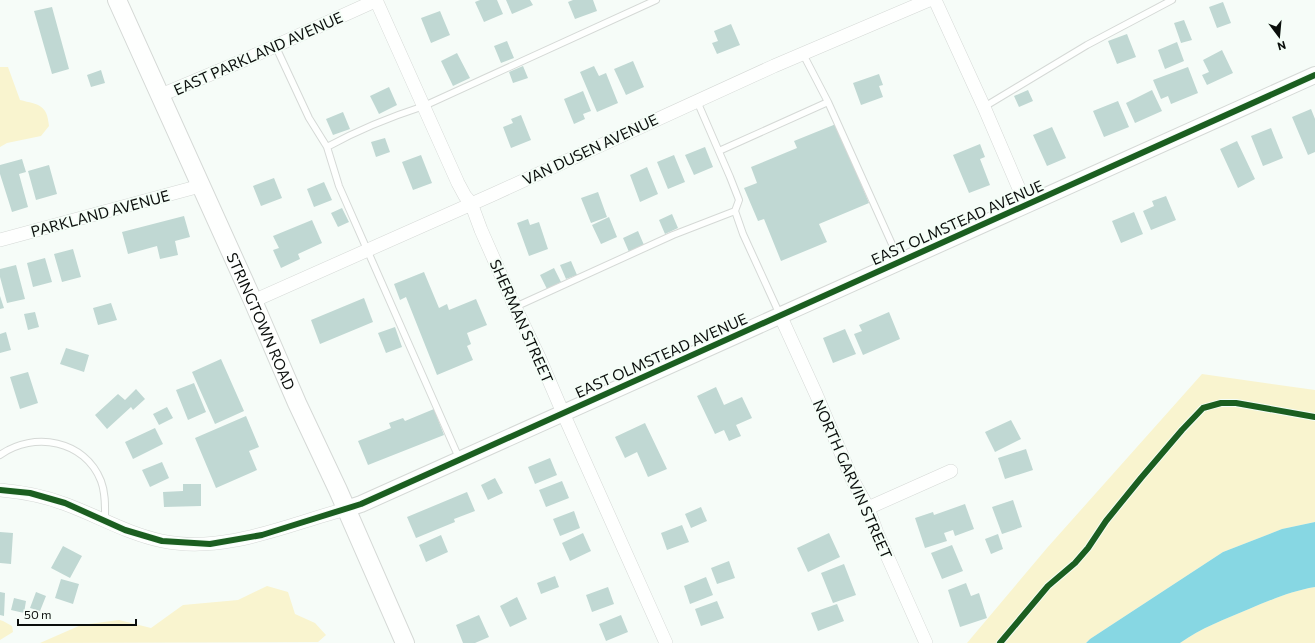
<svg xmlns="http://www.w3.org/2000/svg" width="1315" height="643" viewBox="0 0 1315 643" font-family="Commissioner,sans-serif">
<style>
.green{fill:#f9f4cf}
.water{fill:#87d7e3}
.building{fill:#c0d8d3}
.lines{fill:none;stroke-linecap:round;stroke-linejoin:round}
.service-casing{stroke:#d5d9d6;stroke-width:8}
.minor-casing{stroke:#d5d9d6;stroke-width:14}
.tertiary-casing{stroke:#d5d9d6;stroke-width:18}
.secondary-casing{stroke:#d5d9d6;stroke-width:20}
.service{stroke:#fefffe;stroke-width:6}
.minor{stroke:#fefffe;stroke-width:13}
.tertiary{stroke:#fefffe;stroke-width:16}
.secondary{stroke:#fefffe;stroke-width:18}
.cycleway-casing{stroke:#f4fef7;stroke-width:8}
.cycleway{stroke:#1b5e20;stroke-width:6}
.labels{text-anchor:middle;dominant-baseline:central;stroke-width:3.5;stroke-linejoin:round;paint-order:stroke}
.street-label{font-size:15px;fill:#0b0e0c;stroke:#f4fef7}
</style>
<rect width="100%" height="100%" fill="#f6fcf8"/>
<path class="green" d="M0 67H8L20 100C39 105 47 104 49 126L41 136 7 143 0 147Z
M1202 374 1315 390V522L1282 529 1223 552 1090 639 1086 643H967L1047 548Z
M267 586 288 592 295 614 315 623 326 635 318 642 40 643 81 625 119 620 151 628 183 605 238 600Z
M1315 587V643H1180C1201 628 1225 619 1249 609 1271 600 1291 591 1315 587Z
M0 620 3 621 12 626 13 632 0 640Z"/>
<path class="water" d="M1315 522V587C1291 591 1271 600 1249 609 1225 619 1201 628 1180 643H1086L1090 639 1223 552 1282 529Z"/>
<path class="building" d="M480 0H497L503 14 484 22 475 2Z
M506 0H530L533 5 512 14Z
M573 0H593L597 11 575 19 568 2Z
M1223 2 1231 23 1217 28 1209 7Z
M52 7 69 69 52 74 34 11Z
M440 11 450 35 431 43 421 18Z
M1184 20 1192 40 1181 43 1174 23Z
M731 24 740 45 717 54 712 43 718 41 714 31Z
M1127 34 1136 57 1117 64 1108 41Z
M507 41 514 58 501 63 494 46Z
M1177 42 1184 61 1165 69 1158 50Z
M1222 50 1233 73 1207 85 1202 75 1209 72 1203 60Z
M457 53 470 78 453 86 441 61Z
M633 61 644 87 626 95 614 69Z
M523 66 528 78 513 83 509 72Z
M594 66 599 76 606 73 618 103 597 112 580 72Z
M1188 67 1198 93 1171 104 1168 96 1161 99 1153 80Z
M101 70 105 83 91 87 87 75Z
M879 74 883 85 879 86 883 97 861 105 853 83Z
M389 87 397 105 379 114 370 96Z
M1028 90 1033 101 1019 107 1014 96Z
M1152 90 1162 111 1135 123 1126 103Z
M583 91 591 111 583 114 585 119 574 124 564 99Z
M1118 101 1129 127 1104 137 1093 111Z
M1311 109 1315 119V152L1308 155 1292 117Z
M343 112 350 129 333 135 326 119Z
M521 115 531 140 511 148 503 127 513 123 511 119Z
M836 124 869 203 819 224 827 242 781 261 764 219 758 221 744 188 757 183 751 167 797 148 794 141Z
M1052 127 1066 158 1047 166 1033 135Z
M1271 128 1283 158 1263 166 1251 136Z
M385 138 390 152 376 157 371 142Z
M1237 141 1255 179 1238 188 1220 149Z
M980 144 985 157 980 159 990 185 969 193 953 155Z
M705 147 713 167 694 175 685 155Z
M421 155 432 183 413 190 402 162Z
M674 155 685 182 668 189 657 162Z
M22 159 26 172 19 174 28 207 12 212 0 174V165Z
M49 165 57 194 36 200 28 171Z
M647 167 658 194 640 202 630 175Z
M274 178 282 198 261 206 253 186Z
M324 182 332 200 314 207 307 189Z
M598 192 607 217 591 223 581 198Z
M1166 196 1176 220 1151 230 1143 211 1154 206 1152 201Z
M342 208 349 222 338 227 331 213Z
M1134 212 1143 234 1121 243 1112 221Z
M672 214 678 228 665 234 659 220Z
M184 216 190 237 175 241 178 255 160 259 157 246 128 254 122 232Z
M609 217 617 237 601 244 592 225Z
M528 219 530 225 539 222 548 249 529 256 517 223Z
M312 220 322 243 298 254 300 259 281 268 273 250 279 248 273 236Z
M638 231 644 245 629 252 623 238Z
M73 249 81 277 62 282 54 254Z
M45 258 52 282 33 287 27 263Z
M571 261 577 275 566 279 560 265Z
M16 265 25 299 7 303 0 277V269Z
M554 268 561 282 547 289 540 275Z
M424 272 439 308 447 304 449 310 476 299 487 325 467 333 471 344 467 346 473 360 437 375 406 297 400 300 394 284Z
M0 296 4 308 0 309Z
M364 298 373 322 320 344 311 320Z
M111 303 117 320 98 325 93 308Z
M35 312 39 327 28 330 24 314Z
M889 312 900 339 863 355 854 334 862 331 859 325Z
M395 327 402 347 386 353 378 333Z
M845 329 856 354 833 363 823 338Z
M6 332 11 350 0 353V334Z
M66 348 89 355 84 372 60 364Z
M221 359 244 411 215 424 192 372Z
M28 372 38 403 20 409 10 377Z
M194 383 206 412 188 420 176 390Z
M716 387 724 405 742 397 752 418 736 425 741 436 729 441 724 430 715 434 697 396Z
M136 389 145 399 133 410 131 407 107 429 95 415 118 394 125 400Z
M167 407 173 418 159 425 153 414Z
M434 409 444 435 368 465 358 441 391 428 389 423 403 418 405 421Z
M246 416 259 447 249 451 257 470 216 488 195 438Z
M1011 420 1021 439 995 452 985 432Z
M645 423 667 469 648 477 637 452 625 458 615 437Z
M155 428 163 444 133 459 125 442Z
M1026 449 1033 470 1005 479 998 458Z
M550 458 557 475 535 484 528 467Z
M162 462 169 478 150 487 142 470Z
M495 478 503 493 488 500 481 485Z
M562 481 569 498 546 507 539 490Z
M183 484H201V506L164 507 163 492 183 491Z
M467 492 475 511 454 519 455 522 416 538 407 517Z
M1013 500 1022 527 1002 534 992 507Z
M965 504 974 529 955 536 953 530 944 533 947 541 925 548 915 518 933 512 934 515Z
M701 507 707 521 691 528 685 514Z
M574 511 580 528 560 536 553 519Z
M682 525 689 542 667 550 661 533Z
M0 532 13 533 11 564 0 563Z
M583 533 591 551 570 561 562 543Z
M829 533 840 557 808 572 797 548Z
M998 534 1003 549 991 554 985 539Z
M441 535 448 552 426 562 419 545Z
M952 545 963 571 942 579 931 553Z
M63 546 82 556 70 578 51 568Z
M729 561 735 578 717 584 711 568Z
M844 564 856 595 833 603 821 573Z
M555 576 559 587 541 594 537 583Z
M706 577 713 595 690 604 684 586Z
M61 579 79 584 73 604 55 598Z
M966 583 971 596 979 593 987 618 960 627 948 590Z
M608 587 614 604 592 612 586 595Z
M0 592 5 593 4 616 0 615Z
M36 592 46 596 40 611 30 608Z
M517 597 527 619 510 627 500 606Z
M14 598 26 601 24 613 11 610Z
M717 601 724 618 701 626 695 609Z
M837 604 844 621 818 631 811 613Z
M479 615 489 637 475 643H463L456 625Z
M621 615 628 632 606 641 599 624Z"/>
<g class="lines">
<g class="service-casing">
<path id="service" d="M275 45 309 118 327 147 339 186 459 458
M697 101 730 177 739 200 735 211 743 234 780 315
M828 102 900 262
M984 107 1087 45 1172 0
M327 147C358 130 390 117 424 106L656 0
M719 151 828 102 803 54
M515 307 673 235 735 211
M0 455C34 431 85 440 101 481 106 494 105 508 105 521"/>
</g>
<g class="minor-casing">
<path id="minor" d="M376 0 458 183 465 196 471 203 481 230 515 307 539 357 563 413 666 643
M935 0 984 107 1026 205
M161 95 242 61 377 0
M0 240 200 186
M253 301 494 194 774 66 929 0
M780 315 816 394 852 479 868 508 877 533 926 643
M0 490C22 492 44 496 65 504 98 516 128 534 162 541 225 554 286 525 346 509
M868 508 951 471"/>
</g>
<g class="tertiary-casing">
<path id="tertiary" d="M346 509 361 504 459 460 1315 75"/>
</g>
<g class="secondary-casing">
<g id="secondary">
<path id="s1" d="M117 0 253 301 297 403 338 490 405 643"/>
</g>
</g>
<use href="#service" class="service"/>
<use href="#minor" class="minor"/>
<use href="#tertiary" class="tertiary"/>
<use href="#secondary" class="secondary"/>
<g class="cycleway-casing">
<path id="cycleway" d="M0 490 30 493 65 503 125 530 162 541 210 544 262 535 361 504 459 460 1315 75
M1000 643 1048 586 1075 563 1088 548 1106 521 1141 478 1182 430 1203 408 1221 403H1236L1315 417"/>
</g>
<use href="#cycleway" class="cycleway"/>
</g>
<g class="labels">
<g class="street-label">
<text transform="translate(258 53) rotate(-24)">EAST PARKLAND AVENUE</text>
<text transform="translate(590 149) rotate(-25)">VAN DUSEN AVENUE</text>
<text transform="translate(100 213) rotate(-15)">PARKLAND AVENUE</text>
<text transform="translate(957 222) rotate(-24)">EAST OLMSTEAD AVENUE</text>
<text transform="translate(522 321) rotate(66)">SHERMAN STREET</text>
<text stroke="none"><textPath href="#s1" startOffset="352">STRINGTOWN ROAD</textPath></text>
<text transform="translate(661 355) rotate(-24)">EAST OLMSTEAD AVENUE</text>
<text transform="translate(853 479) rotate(66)">NORTH GARVIN STREET</text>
</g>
</g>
<g transform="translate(1279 36) rotate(164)" stroke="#f4fef7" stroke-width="3" paint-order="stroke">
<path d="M0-3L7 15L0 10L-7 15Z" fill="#0b0e0c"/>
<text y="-6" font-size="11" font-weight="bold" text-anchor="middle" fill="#0b0e0c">N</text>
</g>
<path d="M18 619v6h118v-6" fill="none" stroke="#0b0e0c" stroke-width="2"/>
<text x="24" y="619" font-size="12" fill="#0b0e0c" stroke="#f4fef7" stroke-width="3" paint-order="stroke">50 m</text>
</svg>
